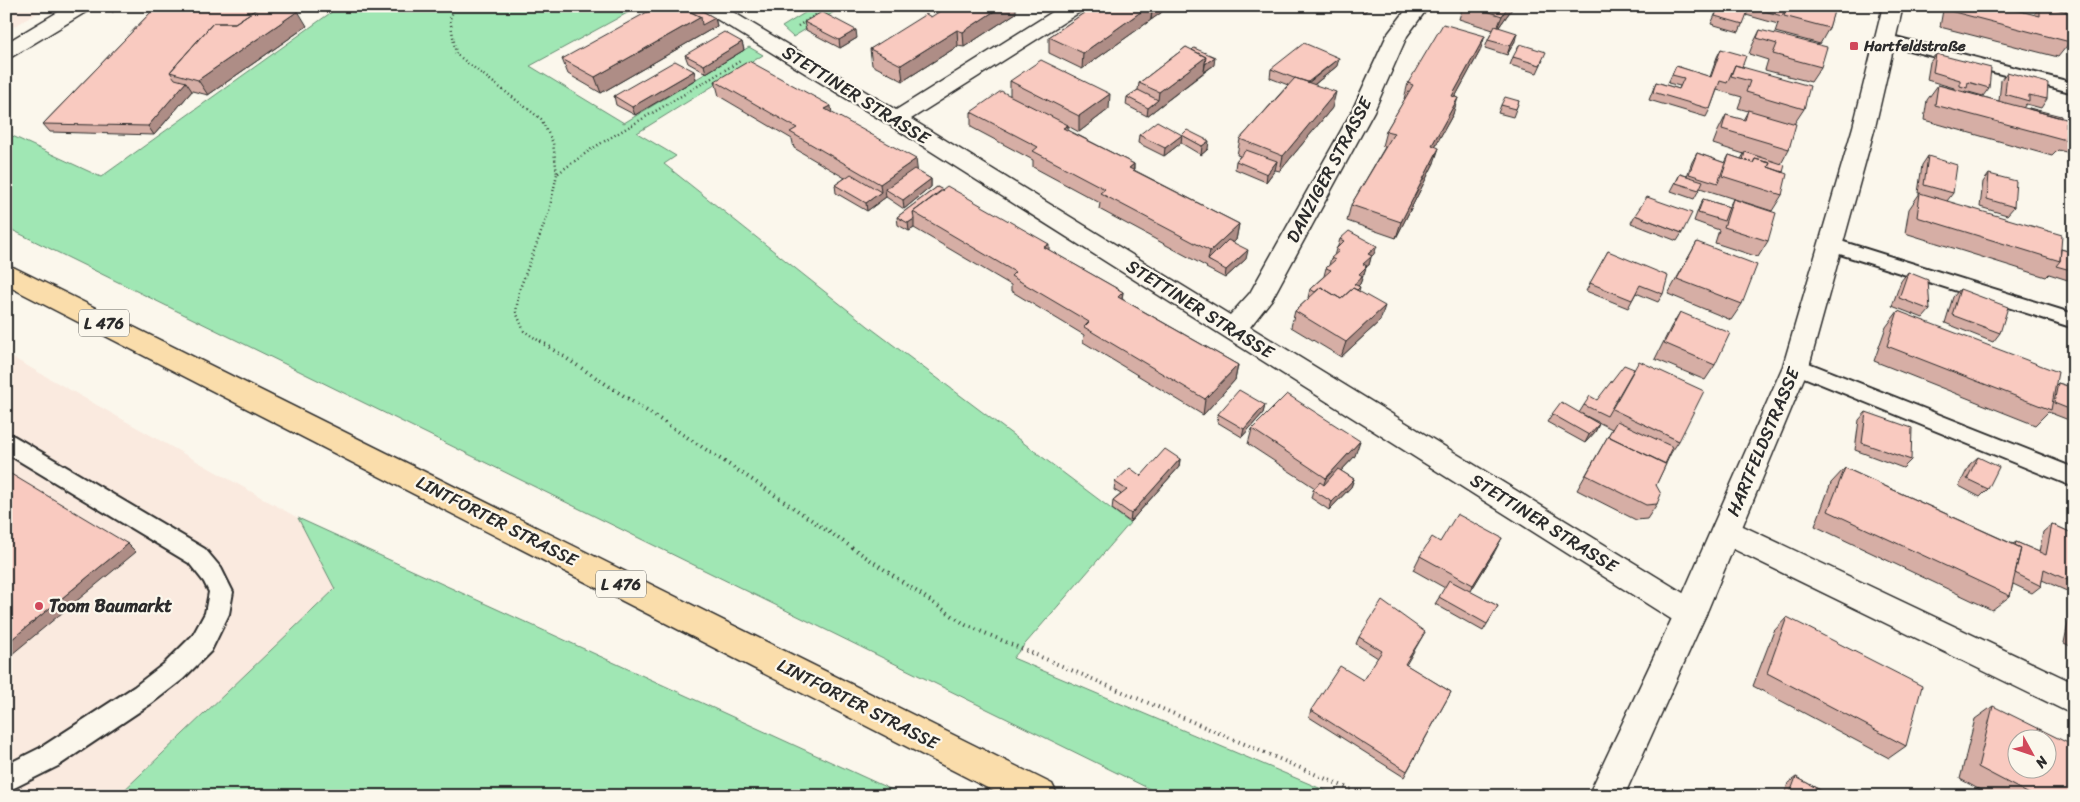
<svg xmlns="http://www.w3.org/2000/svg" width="2080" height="802" viewBox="0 0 2080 802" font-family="Sriracha,sans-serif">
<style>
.built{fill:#faeadf}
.green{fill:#a0e7b4;stroke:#668970}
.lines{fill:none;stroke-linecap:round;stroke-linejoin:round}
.service-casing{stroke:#2b2b2b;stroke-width:4}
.minor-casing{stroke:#2b2b2b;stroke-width:3}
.tertiary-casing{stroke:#2b2b2b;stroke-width:3}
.primary-casing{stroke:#2b2b2b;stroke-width:3}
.path-far1{stroke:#2b2b2b;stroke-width:2.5;stroke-dasharray:1 3;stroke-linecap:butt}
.path{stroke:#2b2b2b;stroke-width:4;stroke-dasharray:1 4.5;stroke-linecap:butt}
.service{fill:#fbf7ec;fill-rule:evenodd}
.minor{fill:#fbf7ec;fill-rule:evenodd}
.tertiary{fill:#fbf7ec;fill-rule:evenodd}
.primary{fill:#faddab;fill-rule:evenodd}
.wall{fill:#d6aea5;stroke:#2b2b2b}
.shaded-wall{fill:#ae8d86;stroke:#2b2b2b}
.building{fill:#f9cac0;stroke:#2b2b2b;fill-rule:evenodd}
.poi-dot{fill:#d1495b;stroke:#fbf7ec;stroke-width:2}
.labels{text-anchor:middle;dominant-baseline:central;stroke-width:4.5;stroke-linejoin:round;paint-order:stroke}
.far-poi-label{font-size:15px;font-weight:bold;fill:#2b2b2b;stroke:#fbf7ec;text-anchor:start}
.shield{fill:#fbf7ec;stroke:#696865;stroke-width:1}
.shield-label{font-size:16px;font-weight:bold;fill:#2b2b2b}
.street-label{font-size:18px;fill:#2b2b2b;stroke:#fbf7ec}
.poi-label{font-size:18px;font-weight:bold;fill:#2b2b2b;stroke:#fbf7ec;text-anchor:start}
</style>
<rect width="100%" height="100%" fill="#fbf7ec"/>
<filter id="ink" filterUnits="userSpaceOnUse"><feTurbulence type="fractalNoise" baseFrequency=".02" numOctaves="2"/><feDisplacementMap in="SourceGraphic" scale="10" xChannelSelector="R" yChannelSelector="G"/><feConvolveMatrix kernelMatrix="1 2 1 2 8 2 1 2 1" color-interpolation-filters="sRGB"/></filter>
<g filter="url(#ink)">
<path class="built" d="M6 6H50L6 31Z
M6 354 298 518 335 589 118 796H6Z"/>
<path class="green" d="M340 6H640L530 66 624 123 749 47 763 55 637 133 676 156 664 164 868 326 1130 523 1013 658 1338 796H1164L6 227V133L101 177Z
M816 6H844L793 37 782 27Z
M298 518 890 789 903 796H118L335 589Z"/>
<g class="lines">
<g class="service-casing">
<path id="service" d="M1884 34 2074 83V93L1878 42 1876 39 1878 36Z
M1831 238 2074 314V328L1824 249 1822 244 1824 239Z
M1796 358 2074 468V487L1789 371 1786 366 1789 361Z
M6 433 14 436 205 549 221 568 233 592 229 614 211 651 183 679 152 703 58 766 6 792V765L40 748 134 687 165 663 193 635 205 613 209 592 204 582 189 563 6 453Z"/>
</g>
<g class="minor-casing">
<path id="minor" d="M699 6H723L896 110 1062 6H1086L1083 10 911 119 1230 315 1250 293 1352 111 1387 35 1409 6H1429L1407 36 1374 111 1272 299 1250 327 1701 604 1706 614 1701 624 1690 628 1679 624 888 124 702 10Z
M1726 518 2074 683V715L1715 540 1711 531 1715 522Z"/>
</g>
<g class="tertiary-casing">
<path id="tertiary" d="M68 6H92L89 10 13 56 6 58V43Z
M1883 6H1903L1875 127 1809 366 1706 614 1624 796H1588L1675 612 1783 366 1853 127Z"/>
</g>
<g class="primary-casing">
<path id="primary" d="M6 265 15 268 1052 784 1058 796H1003L6 285Z"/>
</g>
<path class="path-far1" d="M455 6 450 19 456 54 541 119 553 143 557 174 593 148 742 60
M112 12 121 6
M798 26 830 6
M541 342 524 331 516 312 519 291 549 211 557 174"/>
<path class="path" d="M540 341 754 481 966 625 1366 796"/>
<use href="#service" class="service"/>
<use href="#minor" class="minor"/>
<use href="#tertiary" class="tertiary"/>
<use href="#primary" class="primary"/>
</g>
<path class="wall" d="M1094 6 1162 12 1082 69 1049 53V37Z
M1347 6H1371L1365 12Z
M1463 6H1514L1499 27 1515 41 1507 55 1485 48 1488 40 1493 30 1459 19Z
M1719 6 1744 10 1746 6H1837L1834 9 1829 28 1820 44 1775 32 1778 23V24L1746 15 1739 32 1711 24Z
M1946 6H2022L2018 11 2034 15 2040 6H2044L2061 10V6H2074V26L2071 25 2070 42 2058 57 1940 27 1943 10Z
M154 9 307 26 208 95 192 91 154 135 50 132 43 124Z
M1016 13 964 47 958 46 903 81 872 65 870 49 931 17Z
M715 18 717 26 601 93 568 74 562 59Z
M804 22 857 38 840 48 806 30Z
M1760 30 1821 67 1811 82 1765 70 1768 60 1749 54 1752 46Z
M742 42 744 50 706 73 688 63 685 55Z
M1186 47 1214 65 1147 116 1126 105 1127 97 1138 90 1139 83Z
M1721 49 1742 67 1804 109 1794 124 1789 149 1781 164 1783 172 1782 195 1772 211 1700 188 1694 199 1671 191 1680 174 1687 176 1692 162 1697 153 1725 163 1729 155 1741 159 1744 154 1713 144 1718 131 1726 115 1743 120 1748 111 1738 108 1742 97 1717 90 1710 109 1706 117 1649 100 1656 82 1679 89 1680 86 1668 83 1676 66 1710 77 1717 57Z
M1480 51 1455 97 1453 114 1435 146 1434 163 1396 238 1347 221 1351 205 1385 147 1382 146 1386 131 1405 99H1404L1408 83Z
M1936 54 1989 88 1983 96 1965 91 1964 92 1999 101 2001 80 2007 72 2047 99 2041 108 2026 104 2023 108 2029 109V108L2061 118 2066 128 2074 130V148L2070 153 2058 150 2052 156 1924 120 1927 100 1938 85 1954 89V88L1927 80 1930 62Z
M1513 57 1543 60 1537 73 1510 65Z
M1337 66 1314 85 1332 108 1280 171 1275 170 1266 182 1235 169 1236 161 1240 156 1237 155 1240 139 1288 85 1270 78 1271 69Z
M694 71 696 79 635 115 616 105 614 96Z
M715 81 832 113 917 171 931 179V187L904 209 886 197 867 211 836 193 835 185 845 178 794 148 792 139 719 96Z
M1010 81 1109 109 1079 132 1068 126V130L1134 164V170L1239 224 1236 240 1233 243 1246 259 1225 278 1206 268 1207 267 1099 209 1100 203 1033 167V160L971 127V112L1010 95Z
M1519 101 1513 117 1498 113 1501 105Z
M1139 135H1182L1208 149 1201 155 1181 143 1164 156 1138 143Z
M1928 156 1953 193 1947 201 2061 249 2074 253V290V282L2049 274 2046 277 1905 233 1909 209 1920 193H1918L1922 165Z
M1989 174 2014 207 2007 215 1980 207 1983 182Z
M937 187 1123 292 1122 299 1238 365 1235 380 1203 415 1083 342 1084 335 1011 291V285L914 228 909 231 898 225 897 217Z
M1703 199 1729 207 1733 199 1768 241 1758 257 1715 243 1719 230 1694 221 1699 207Z
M1635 215 1682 233 1677 241 1631 223Z
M1340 239 1374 254 1371 257 1369 265 1366 267 1360 284 1358 286 1360 287 1359 291 1380 321 1341 357 1291 327 1295 311 1309 298H1308L1310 289 1324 276 1326 268 1329 265 1331 258 1334 256 1336 249 1338 246Z
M1697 242 1742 304 1731 320 1668 294Z
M1608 251 1663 294 1658 302 1636 293 1628 308 1586 291Z
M1908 272 1930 310 1923 318 1892 306 1901 281Z
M1960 289 2000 333 1993 342 1945 323 1953 297Z
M1898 311 2056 385 2058 383 2071 387 2074 385V422L2048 412 2035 425 1874 361 1886 327Z
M1680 312 1715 365 1705 380 1655 359 1671 327Z
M1597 400 1679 441 1671 453 1656 485 1657 504 1647 519 1636 520 1577 490 1612 429 1582 414 1599 424 1595 432 1585 443 1547 422 1552 414 1579 413 1584 405Z
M1265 405 1263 413 1242 437 1217 422 1218 414Z
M1866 412 1911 460 1903 468 1855 450 1859 420Z
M1252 429 1355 456 1341 471 1354 479 1351 487 1329 510 1311 498 1313 490 1315 488 1248 444Z
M1978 457 1988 489 1980 497 1959 486 1970 464Z
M1180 459 1179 467 1130 522 1112 509 1113 501 1121 494 1114 490 1115 482 1141 476Z
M1845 468 2013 544 2016 542 2039 552 2043 532 2052 524 2074 534V589L2069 592 2042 580 2041 586 2032 593 2013 584 2010 596 1992 610 1815 526 1831 483Z
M1440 542 1494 553 1470 592 1498 606 1483 631 1435 604 1445 588 1413 570 1420 556Z
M2074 594V648L2064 643Z
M1787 617 1906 746 1889 758 1753 686 1774 631Z
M1425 632 1406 665 1451 692 1404 777 1309 717 1311 710 1363 680 1378 658 1356 644 1359 637Z
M1993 706 2074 796H1991L1960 779 1975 719Z
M1796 777 1831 796H1784L1788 783Z"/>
<path class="shaded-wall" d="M1002 6H1016V13L964 47 963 32Z
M1149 6H1152L1151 20 1082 69 1083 53Z
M1159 6H1162V12L1151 20 1152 12Z
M1366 6H1371L1365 12Z
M1508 6H1514L1496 31 1502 16Z
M298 11 307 26 208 95 198 80Z
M701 17 715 18 717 26 601 93 595 77Z
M856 30 857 38 840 48 839 40Z
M957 30 958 46 903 81 901 65Z
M1517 33 1515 41 1507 55 1510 46Z
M1485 36 1480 51 1447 112 1452 96Z
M742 42 744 50 706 73 704 65Z
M1206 57 1204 72 1147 116 1148 108 1158 100 1159 92Z
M1215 57 1214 65 1204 72 1205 64Z
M1339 58 1337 66 1305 92 1307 84Z
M694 71 696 79 635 115 632 107Z
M186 82 192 91 154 135 148 126Z
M1336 92 1332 108 1280 171 1283 156Z
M1110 94 1109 109 1079 132V116Z
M1458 98 1453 114 1427 161 1432 145Z
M831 106 833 122 825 109Z
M1068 125 1067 140 1063 128Z
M1182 135 1181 143 1164 156 1165 148Z
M1209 141 1208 149 1201 155 1202 146Z
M1439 148 1434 163 1396 238 1401 222Z
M916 159 918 175 885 189 886 197 867 211 866 203 881 192 880 184Z
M1277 161 1275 170 1266 182 1267 174Z
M1134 164 1133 180 1129 168Z
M931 179V187L904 209 903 200Z
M914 219V228L909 231 908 223Z
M1239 224 1236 240 1212 262 1208 260 1210 251Z
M1049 244V259L1044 247Z
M1377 246 1374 254 1371 257 1369 265 1366 267 1364 274 1361 277 1363 276 1360 284 1352 292 1354 284 1368 254Z
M1248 250 1246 259 1225 278 1226 270Z
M1123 292 1121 307 1118 297Z
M1385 306 1380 321 1341 357 1346 342Z
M1238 365 1235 380 1203 415 1205 399Z
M1265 405 1263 413 1242 437 1244 429Z
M1599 424 1595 432 1585 443 1589 435Z
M1360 441 1355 456 1321 492 1326 478Z
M1180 459 1179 467 1130 522 1131 514Z
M1354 479 1351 487 1329 510 1332 502Z
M1502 538 1494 553 1466 599 1473 585Z
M128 544 136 552 6 659V644Z"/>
<path class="building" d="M158 6H261L235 23H213L170 72 175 79 186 82 148 126 43 124 154 9Z
M261 6H281L298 11 198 80 170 72 213 23H235Z
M658 6H679L701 17 595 77 562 59Z
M679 6H693L715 18 702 25 701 17Z
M948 6H1002L963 32 957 30 901 65 870 49 926 14 931 17Z
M1094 6H1149L1083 53 1049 37Z
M1152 6H1159L1152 12Z
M1471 6H1508L1502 16Z
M1719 6H1729L1748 11 1743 24 1715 16Z
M1747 6H1786L1782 16Z
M1787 6H1826L1835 8 1829 28 1784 16Z
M1951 6H2000L2040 16V6H2044L2072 13 2070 42 1950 11Z
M2066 6H2074V17L2071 16 2072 13 2066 12Z
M822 12 856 30 839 40 804 22Z
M1443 24 1485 36 1452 96 1458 98 1432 145 1439 148 1401 222 1351 205 1394 133 1386 131 1413 85 1408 83Z
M1495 26 1517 33 1510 46 1488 40Z
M1760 30 1827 47 1821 67 1773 54 1777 44 1757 38Z
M724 32 742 42 704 65 685 55Z
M1304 43 1339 58 1308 82 1295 78H1294L1271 69Z
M1520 44 1546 52 1540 65 1513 57Z
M1186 47 1206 57 1159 92 1139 83Z
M1194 48 1215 57 1205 64 1206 57 1192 50Z
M1721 49 1746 56 1742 67 1735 65 1727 83 1720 81 1710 109 1653 92 1656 82 1679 89 1684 78 1672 75 1676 66 1711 77Z
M1936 54 1991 68 1989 88 1968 82 1967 88 1960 86V80L1933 72Z
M1041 60 1110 94 1079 116 1010 81Z
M675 61 694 71 632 107 614 96Z
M749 61 831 106 825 109 916 159 880 184 790 132 797 128 715 81Z
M1735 65 1810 86 1804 109 1746 92 1750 81 1731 76Z
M2007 72 2048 83 2047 99 2029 95V101L2005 94Z
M1295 78 1336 92 1283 156 1240 139Z
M1938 85 2066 119V140L1935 105Z
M1138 90 1158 100 1148 108 1127 97Z
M1001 91 1068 125 1063 128 1134 164 1129 168 1239 224 1210 251 1100 193 1105 189 1033 151 1038 147 971 112Z
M1505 97 1519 101 1516 109 1501 105Z
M2029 108 2061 116V118L2029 109Z
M1748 110 1796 124 1789 149 1722 129 1726 115 1745 120Z
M1157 121 1182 135 1187 130 1209 141 1202 146 1182 135 1165 148 1139 135Z
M2066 128 2074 130V144L2065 141Z
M1246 150 1277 161 1267 174 1236 161Z
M1745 152 1785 165 1783 172 1768 167 1770 163 1755 159 1753 163 1743 160Z
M1697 153 1725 163 1718 183 1689 174Z
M1729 155 1753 163 1755 159 1770 163 1768 167 1787 174 1782 195 1722 176Z
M1928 156 1957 165 1953 193 1924 185Z
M914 169 931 179 903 200 885 189Z
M851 174 881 192 866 203 835 185Z
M1680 174 1703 181 1699 190 1676 183Z
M1989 174 2016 181 2014 207 1987 199Z
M947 186 1049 244 1044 247 1123 292 1118 297 1238 365 1205 399 1084 327 1089 322 1011 276 1015 272 913 212Z
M937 187 943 190 913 212 914 219 908 223 897 217Z
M1920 193 2062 235 2060 261 1917 217Z
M1647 197 1692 213 1682 233 1635 215Z
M1703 199 1729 207 1724 221 1698 213Z
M1733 199 1776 213 1768 241 1724 227Z
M1349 231 1377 246 1368 254 1372 256 1363 264 1367 266 1359 274 1363 276 1354 284 1360 287 1357 290 1353 288 1341 299 1321 287 1315 292 1310 289 1331 270 1326 268 1335 260 1331 258 1339 251 1336 249 1344 241 1340 239Z
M1228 240 1248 250 1226 270 1208 260Z
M1697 242 1757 265 1742 304 1677 279Z
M2061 249 2074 253V271L2056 266 2060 261Z
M1608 251 1668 276 1663 294 1640 285 1632 300 1590 283Z
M1908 272 1928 280 1930 310 1899 298Z
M1321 287 1341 299 1353 288 1385 306 1346 342 1295 311Z
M1960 289 2008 307 2000 333 1952 315Z
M1898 311 2058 372 2051 410 1887 346Z
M1680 312 1730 333 1715 365 1664 343Z
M1639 361 1704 391 1679 441 1612 409Z
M1624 365 1634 369 1607 416 1584 405 1590 396 1597 400Z
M2058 383 2074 388V411L2054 403Z
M1239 390 1265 405 1244 429 1218 414Z
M1287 394 1360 441 1326 478 1252 429Z
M1561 402 1599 424 1589 435 1552 414Z
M1866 412 1912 428 1911 460 1862 443Z
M1617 421 1673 447 1665 464 1608 436Z
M1608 436 1666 464 1656 485 1661 494 1657 504 1646 505 1586 475Z
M1165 449 1180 459 1131 514 1113 501 1127 490 1115 482 1130 468 1141 476Z
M1978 457 1999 467 1988 489 1967 479Z
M1845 468 2021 548 2010 596 1828 511Z
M1338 469 1354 479 1332 502 1313 490 1320 482 1324 485Z
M6 471 128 544 6 644Z
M1457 514 1502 538 1473 585 1420 556 1432 537 1440 542Z
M2052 524 2074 534V583L2044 569 2041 586 2015 573 2021 548 2015 545 2016 542 2046 555Z
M1449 580 1498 606 1487 624 1439 597Z
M1382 601 1425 632 1405 664 1451 692 1407 771 1311 710 1340 666 1363 680 1382 651 1359 637Z
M1787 617 1922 686 1906 746 1767 673Z
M1993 706 2074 746V796H2033L1978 767ZM2018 740H2048V770H2018Z
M1796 777 1831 796H1789Z"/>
</g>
<g class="poi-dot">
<rect x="1849" y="41" width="10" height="10" rx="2.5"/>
<circle cx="39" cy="606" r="5"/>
</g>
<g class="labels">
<g class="far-poi-label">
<text x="1864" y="46">Hartfeldstraße</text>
</g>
<g class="shield">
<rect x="79" y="309.5" width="50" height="27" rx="4"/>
<rect x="596" y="570.5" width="50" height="27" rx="4"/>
</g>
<g class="shield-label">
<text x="104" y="323">L 476</text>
<text x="621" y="584">L 476</text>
</g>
<g class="street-label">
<text transform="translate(856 95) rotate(32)">STETTINER STRASSE</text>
<text transform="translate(1329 170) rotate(-62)">DANZIGER STRASSE</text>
<text transform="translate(1200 309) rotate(32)">STETTINER STRASSE</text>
<text transform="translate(1763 442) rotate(-67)">HARTFELDSTRASSE</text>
<text transform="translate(497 521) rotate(27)">LINTFORTER STRASSE</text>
<text transform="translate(1544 523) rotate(32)">STETTINER STRASSE</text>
<text transform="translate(858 704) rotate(27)">LINTFORTER STRASSE</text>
</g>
<g class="poi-label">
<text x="49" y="606">Toom Baumarkt</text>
</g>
</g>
<rect width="2080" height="802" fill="none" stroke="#fbf7ec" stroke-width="25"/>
<rect x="12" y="12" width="2055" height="777" fill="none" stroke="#2b2b2b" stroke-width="2" filter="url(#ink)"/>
<g transform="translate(2032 754) rotate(130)"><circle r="24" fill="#fbf7ec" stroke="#a8a59f"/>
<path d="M0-4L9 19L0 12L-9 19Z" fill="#d1495b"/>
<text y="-8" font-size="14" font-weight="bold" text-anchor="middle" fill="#2b2b2b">N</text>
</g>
</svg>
